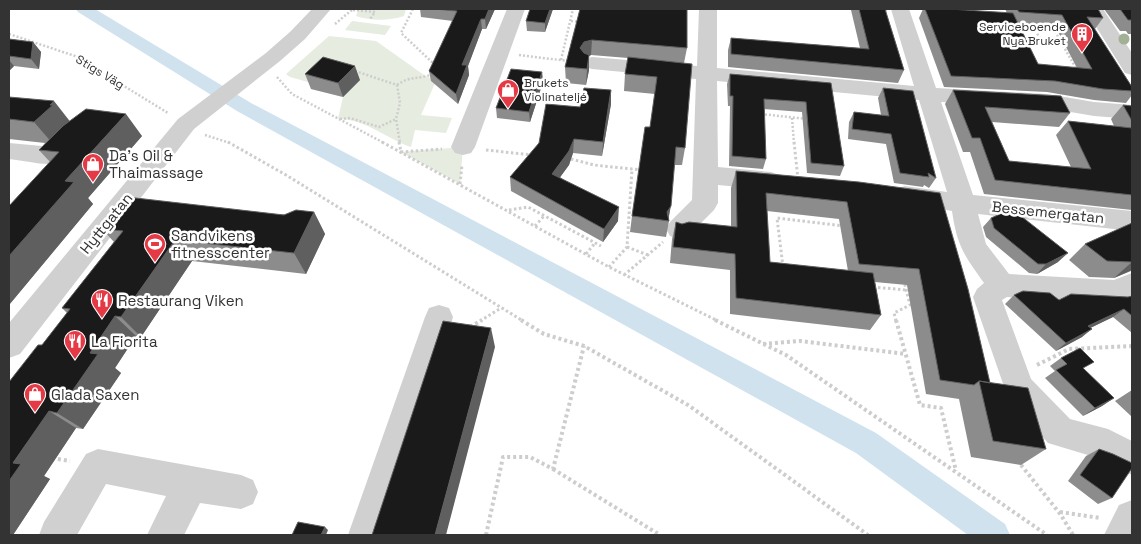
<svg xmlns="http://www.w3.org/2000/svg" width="1141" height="544" viewBox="0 0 1141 544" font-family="'Space Grotesk',sans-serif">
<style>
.green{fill:#e6ecdf}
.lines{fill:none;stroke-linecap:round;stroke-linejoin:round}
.canal{fill:#cfe2ee;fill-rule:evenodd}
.path-far2{stroke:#cdcdcd;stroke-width:2.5;stroke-dasharray:2 2;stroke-linecap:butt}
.path-far1{stroke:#cdcdcd;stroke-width:3;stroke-dasharray:2.5 2.5;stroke-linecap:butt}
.path{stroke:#cdcdcd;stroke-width:4;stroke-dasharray:3 3;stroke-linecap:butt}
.minor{fill:#d0d0d0;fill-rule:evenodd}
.tree{fill:#a2b095}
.wall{fill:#8c8c8c;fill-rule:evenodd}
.shaded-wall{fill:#5f5f5f}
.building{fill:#1a1a1a;stroke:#5f5f5f}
.labels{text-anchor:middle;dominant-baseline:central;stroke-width:5;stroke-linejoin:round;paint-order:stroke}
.far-poi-label{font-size:12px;fill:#333;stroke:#fff;text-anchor:end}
.far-street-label{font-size:12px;fill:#333;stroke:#fff}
.poi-label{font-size:15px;fill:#333;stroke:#fff;text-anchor:start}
.street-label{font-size:15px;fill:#333;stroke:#fff}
</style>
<rect width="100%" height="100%" fill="#fff"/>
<path class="green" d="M359 9H406L404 16C388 21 372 21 356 16Z
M352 21 391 26 385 35 345 30Z
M329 36 376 41 424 75 436 81 421 115 452 118 446 133 415 130 411 147C387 139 364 118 338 119L343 97 311 89 315 84 290 77 286 74Z
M463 147 460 184 401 152Z"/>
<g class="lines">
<path class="canal" d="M76 9H95L251 103 876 433 1005 524 1010 535H968L856 453 237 111 78 12Z"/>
<path class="path-far2" d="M413 9 401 33 435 65
M353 10 375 12 370 19
M571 21 580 22
M335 24 353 9
M1053 28 1077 70
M9 34 75 56 168 113
M1025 44 1042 41 1032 26 1060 28
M519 55 568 61
M561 60 573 9
M355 71 397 85 400 103 396 119 400 143
M277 77 292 94 384 143
M397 85C411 75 418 80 433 74
M761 114 807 119
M792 118 794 143
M340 119 350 118 379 127 396 119
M205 135 230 143"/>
<path class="path-far1" d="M228 142 286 175 523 321
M382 142 609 267 718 321
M399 142 401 152 442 149
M794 142 798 179
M486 150 532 155
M571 159 594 165 643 170
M460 184 462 165
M509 210 528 207 601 246
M535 226 545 215
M627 247 648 255
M586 254 595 243
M609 267 627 247 632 169
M783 267 777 218 844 226
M624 275 663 242
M873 287 906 290
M480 321 501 308
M896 321 894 313 910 305 904 281"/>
<path class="path" d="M521 320 544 334 584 346 688 405 868 535
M715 320 786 355 1047 535
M896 320 920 405 941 408 956 471
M470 327 482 320
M763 344 800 341 906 354
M1037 365 1069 349 1132 346
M52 458 70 461
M1021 465 1061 515 1073 535
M553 469 660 535
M1060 512 1100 518
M486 535 503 457H530L553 469 584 346"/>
<path class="minor" d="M312 9H331L305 39 280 61 194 129 20 354 9 358V323L178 119 266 53 291 31Z
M507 9H525L475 147 471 153 463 155 455 153 451 147Z
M699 9H717V68L914 86 891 9H909L936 88 1047 94 1094 102 1132 105V119L1094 116 1047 108 941 102 973 195 1132 211V231L978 214 986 244 1009 274 1114 280 1132 273V298L1118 304 1007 297 1002 300 1031 379 1070 419 1108 429 1132 441V475L1101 459 1048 443 1008 398 973 297 977 289 984 283C964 255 957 246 952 211L896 201 893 195 896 189 905 186 947 192 919 100 717 81 718 167 771 172 780 175 783 181 780 187 771 190 718 185V203L714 210 688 236 679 239 670 236 666 229 670 222 692 200 696 79 592 69 585 67 582 63 585 59 592 57 697 66Z
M1085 9H1103L1132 53V75L1125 73Z
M74 132 82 135 86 140C65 174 43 163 9 159V143L53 147 66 135Z
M439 305 449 308 453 317 384 535H348L425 317 429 308Z
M98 449 241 475 253 480 258 492 253 504 241 509 200 503 184 535H147L166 496 106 484 77 535H39L44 522 86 454Z
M1132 500V535H1104L1119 505Z"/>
</g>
<circle class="tree" cx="1124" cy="39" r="5.5"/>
<path class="wall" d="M420 9H495L486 29H482L468 66 469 75 458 104 431 81 429 71 453 21 421 17Z
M553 9 545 32 527 31 526 21Z
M580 9 687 48 684 63 685 148 682 165H674L669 217V221L666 237 630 232 632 216 650 127 655 94 624 91 625 74 628 58 591 55 589 56V70L586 85 566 83 565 67Z
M835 9H887L886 12 904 70 898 83 728 67V50L731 38 860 48 851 10Z
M923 9H949L1007 13 1005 9H1098L1103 18 1095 29H1094L1132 87V95L1126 103 1094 100 1047 92 944 87 919 18ZM1018 24 1055 26 1077 68 1038 64Z
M1104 9H1132V34H1128L1126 31H1120Z
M9 39 33 42 41 52 39 69 14 66 9 71Z
M542 72 543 82 530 122 497 118 496 108Z
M305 74 360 80 343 97 311 89Z
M730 74 831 83 844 166 840 176 807 173 802 112 764 109 766 159 763 169 729 166 730 106H728L727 84Z
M883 88 936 178 929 188 924 185 923 187 894 183 886 144 848 139 849 122 854 112 881 115 878 98Z
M611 90V104L602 156 573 153 569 165 560 177 618 221 603 242 511 191 510 177 580 107Z
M953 90 1070 113 1059 127 992 122 1009 161 1071 167 1056 135 1068 121 1114 126 1111 119 1123 105 1132 106V210L984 194 970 152H963L945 104Z
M9 97 70 121 142 136 88 198 93 204 9 305V206L50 162 39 150 45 143 9 139Z
M736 171 940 193 990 383 1046 449 1021 465 971 457 959 399 926 394 907 285 875 282 881 315 870 330 730 314V270L670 263 672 239 676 222 682 224 731 226V188ZM767 211 839 219 848 271 770 262Z
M314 212 325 234 306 274 192 261 141 337 136 336 115 368 121 373 83 429 76 428 44 476 50 479 13 535 42 345 67 313 62 308 114 242 102 229Z
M991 218 1058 262 1037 274 1029 273 986 237 983 227Z
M1132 223V272L1131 271 1114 278 1089 277 1069 260 1085 244Z
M1014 295 1059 300 1128 297 1132 296V333L1113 317 1090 328 1082 337 1056 351 1005 304Z
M1061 358 1084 369 1114 398 1102 406 1083 416 1045 378 1055 371 1050 366Z
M1132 390V417L1115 401Z
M1099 449 1112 498 1098 504 1068 481 1086 456Z"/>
<path class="shaded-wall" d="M489 9H495L486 29 485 19Z
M550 9H553L545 32V23Z
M481 19 482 29 468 66 469 75 458 104 456 94 462 65Z
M592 40 591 55 589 56V70L586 85 587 69 580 48 584 42Z
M33 42 41 52 39 69 31 59Z
M9 60 14 66 9 71Z
M355 66 360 80 343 97 338 83Z
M542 72 543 82 530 122 529 112Z
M611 90V104L602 156 603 142Z
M54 101 72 124 53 144 34 122Z
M126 114 142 136 88 198 93 204 9 305V256L65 181Z
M574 139 573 153 569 165 553 187 552 174Z
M671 206 668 220 667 212Z
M619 207 618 221 603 242 604 229Z
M314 212 325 234 306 274 294 253Z
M175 240 192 261 141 337 121 317Z
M1068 253 1058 262 1037 274 1046 264Z
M1132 262V270L1114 278Z
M1124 309 1113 317 1078 334 1088 326Z
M115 316 136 336 115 368 121 373 83 429 57 413 90 353Z
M491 328 495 347 446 535H435Z
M1092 329 1082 337 1056 351 1066 343Z
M1114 398 1102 406 1083 416 1095 408Z
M49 411 76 428 44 476 50 479 13 535H9V481L13 463Z
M325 527 328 530 326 535H321Z"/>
<path class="building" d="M434 9H489L485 19H481L462 65H467L456 94 429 71 457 11Z
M530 9H550L545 23 526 21Z
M580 9H687V48L592 40 584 42 580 48 584 53 589 55 587 69 565 67Z
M859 9H885L904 70 731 54V38L869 49Z
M925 9H949L1013 13 1038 64 1092 69 1062 15 1019 12 1017 9H1098L1103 18 1087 17 1132 87V91L1103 89 1055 81 951 76Z
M1120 9H1132V20H1128Z
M9 39 33 42 31 59 9 56Z
M323 57 355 66 338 83 305 74Z
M628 57 692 64 685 148 676 147 671 206 667 212 669 221 632 216 645 127H650L657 77 625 74Z
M511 69 542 72 529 112 496 108Z
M730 74 831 83 844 166 811 163 806 102 764 99 766 159 732 156 733 96H730Z
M584 88 611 90 603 142 574 139 569 151 552 174 619 207 604 229 510 177 539 143 546 104 580 107Z
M883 88 913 91 936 178 928 173 929 177 900 173 891 134 852 129 854 112 889 116Z
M953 90 1061 96 1070 113 985 107 1009 161 1091 169 1068 121 1132 128V195L995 180 980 138H972Z
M9 97 54 101 50 105H53L34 122 9 119Z
M1123 105 1132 106V121Z
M86 109 126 114 65 181 74 182 9 256V206L59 152 39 150 63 126Z
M736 171 859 182 940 193 968 289 990 383 979 381 974 385 940 380 919 269 859 264 847 202 766 193 770 262 873 273 881 315 736 298 735 254 673 247 676 222 682 224 689 222 737 227Z
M127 197 284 215 296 210 314 212 294 253 175 240 121 317 115 316 90 353 98 354 57 413 49 411 13 463 21 464 9 481V382L38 345H42L70 309 62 308 123 231 102 229Z
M1012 209 1068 253 1046 264H1038L994 228 991 218Z
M1132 223V262L1107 261 1085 244Z
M1023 291 1050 293 1059 300 1071 294 1128 297 1132 296V316L1124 309 1088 326 1092 329 1066 343 1014 295Z
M443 321 491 328 435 535H372Z
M1080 348 1094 362 1083 368 1114 398 1095 408 1056 370 1067 364 1061 358Z
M979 381 1028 388 1046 449 993 441Z
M1099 449 1113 454 1132 463V468L1112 498 1080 475Z
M298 522 325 527 321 535H292Z"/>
<defs>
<g id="building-pin" transform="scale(1.125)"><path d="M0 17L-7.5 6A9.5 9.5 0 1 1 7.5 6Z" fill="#e63946" stroke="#fff"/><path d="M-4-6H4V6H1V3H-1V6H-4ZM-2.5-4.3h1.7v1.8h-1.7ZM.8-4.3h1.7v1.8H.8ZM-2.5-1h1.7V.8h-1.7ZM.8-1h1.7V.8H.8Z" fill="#fff"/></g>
<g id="shop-pin" transform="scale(1.125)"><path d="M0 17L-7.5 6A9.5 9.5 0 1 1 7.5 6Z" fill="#e63946" stroke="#fff"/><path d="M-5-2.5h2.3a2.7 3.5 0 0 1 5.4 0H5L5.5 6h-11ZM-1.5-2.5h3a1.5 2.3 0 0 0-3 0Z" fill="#fff"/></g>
<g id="stadium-pin" transform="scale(1.125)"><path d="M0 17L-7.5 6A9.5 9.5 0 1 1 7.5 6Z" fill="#e63946" stroke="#fff"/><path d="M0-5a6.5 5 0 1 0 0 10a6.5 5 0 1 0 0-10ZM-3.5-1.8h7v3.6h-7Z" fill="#fff"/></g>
<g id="restaurant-pin" transform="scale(1.125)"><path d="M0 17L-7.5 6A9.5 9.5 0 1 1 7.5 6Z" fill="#e63946" stroke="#fff"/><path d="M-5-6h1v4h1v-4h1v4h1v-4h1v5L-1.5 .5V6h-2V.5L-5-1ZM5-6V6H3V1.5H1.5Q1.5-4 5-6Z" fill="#fff"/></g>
</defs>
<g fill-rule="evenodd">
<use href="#building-pin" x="1082" y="34"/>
<use href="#shop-pin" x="508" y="90"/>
<use href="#shop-pin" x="93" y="164"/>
<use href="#stadium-pin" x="155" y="244"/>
<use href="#restaurant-pin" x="102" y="300"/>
<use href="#restaurant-pin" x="75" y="341"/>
<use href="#shop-pin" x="35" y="394"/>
</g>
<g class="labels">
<g class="far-poi-label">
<text x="1066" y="27">Serviceboende<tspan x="1066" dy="14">Nya Bruket</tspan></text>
<text x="524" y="83" text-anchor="start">Brukets<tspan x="524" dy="14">Violinateljé</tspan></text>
</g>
<g class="far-street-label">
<text transform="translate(100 72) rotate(31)">Stigs Väg</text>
</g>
<g class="poi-label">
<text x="109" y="155">Da's Oil &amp;<tspan x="109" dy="17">Thaimassage</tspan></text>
<text x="171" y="235">Sandvikens<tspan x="171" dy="17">fitnesscenter</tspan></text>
<text x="118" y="300">Restaurang Viken</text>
<text x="91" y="341">La Fiorita</text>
<text x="51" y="394">Glada Saxen</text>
</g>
<g class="street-label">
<text transform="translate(1048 212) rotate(6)">Bessemergatan</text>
<text transform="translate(106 223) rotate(-51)">Hyttgatan</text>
</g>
</g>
<rect width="1141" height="544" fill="none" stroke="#333333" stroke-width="20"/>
</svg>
